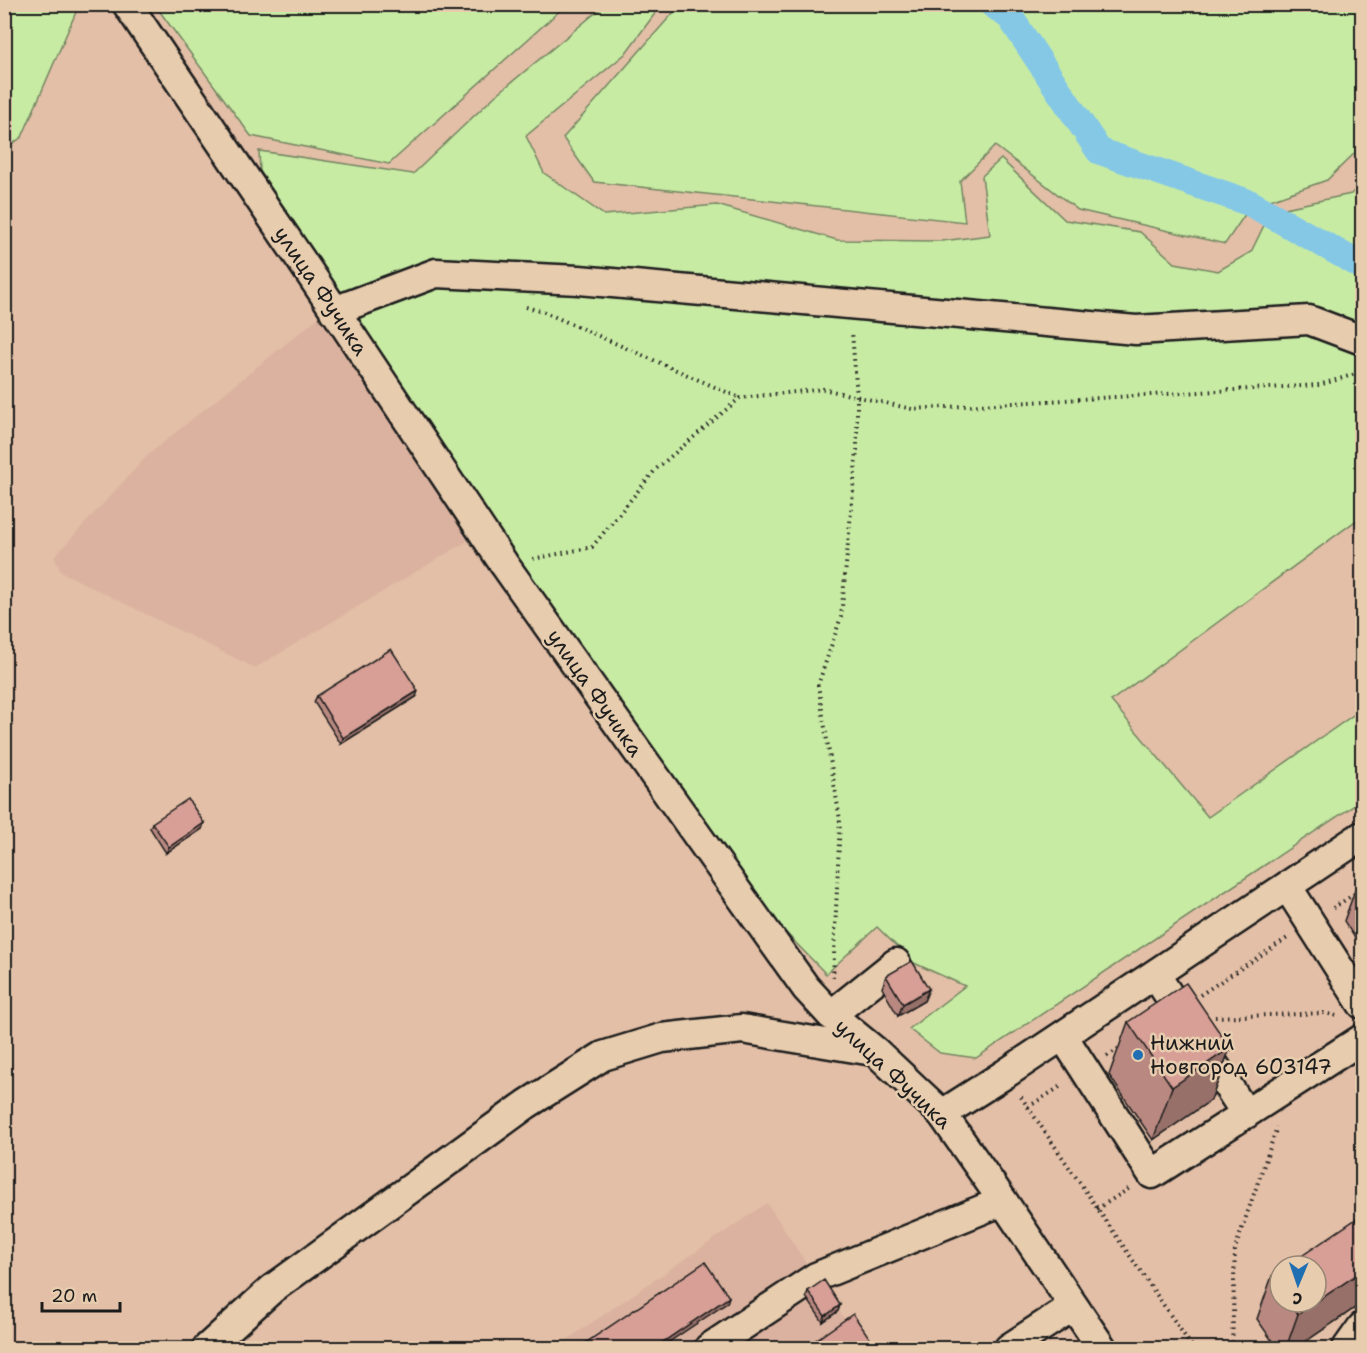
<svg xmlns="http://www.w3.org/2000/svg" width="1367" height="1353" viewBox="0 0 1367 1353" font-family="'Shantell Sans',sans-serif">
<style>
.built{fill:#dbb29f}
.green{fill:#c8eba4;stroke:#728460;stroke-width:1.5}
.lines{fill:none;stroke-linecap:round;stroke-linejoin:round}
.canal{stroke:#85c8e6;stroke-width:27}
.minor-casing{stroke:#1c1c1c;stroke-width:33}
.path{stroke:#1c1c1c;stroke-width:4;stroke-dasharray:1.5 4.5;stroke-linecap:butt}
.minor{stroke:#e7ccae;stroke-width:28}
.wall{fill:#b98981;stroke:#1c1c1c;stroke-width:1.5}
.shaded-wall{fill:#966f69;stroke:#1c1c1c;stroke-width:1.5}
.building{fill:#d79f96;stroke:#1c1c1c;stroke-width:1.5}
.poi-dot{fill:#1f6fb2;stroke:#e7ccae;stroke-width:2}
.labels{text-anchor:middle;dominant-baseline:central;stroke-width:5;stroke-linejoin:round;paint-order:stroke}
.street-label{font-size:21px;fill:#1c1c1c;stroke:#e7ccae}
.poi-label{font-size:21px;fill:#1c1c1c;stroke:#e7ccae;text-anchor:start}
</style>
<rect width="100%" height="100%" fill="#e3bfa7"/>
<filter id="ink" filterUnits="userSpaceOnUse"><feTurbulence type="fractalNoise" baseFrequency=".0167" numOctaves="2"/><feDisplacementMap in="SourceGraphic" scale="12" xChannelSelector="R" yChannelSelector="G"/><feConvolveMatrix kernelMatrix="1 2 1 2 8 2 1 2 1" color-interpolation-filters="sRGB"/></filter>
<g filter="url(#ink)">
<path class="built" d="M319 317 469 540 255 668 61 572 54 557 149 454Z
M767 1203 821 1286 865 1348H555Z"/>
<path class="green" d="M5 4 79 5 22 137 5 149Z
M662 4 625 54 526 136 544 173 604 215 717 205 837 240 942 241 990 235 982 176 1001 159 1065 220 1140 232 1175 263 1218 271 1251 252 1271 211 1351 194 1362 183V516L1111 701 1208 817 1362 709V800L976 1058 940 1053 909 1029 965 986 914 963 877 927 826 974 728 873 537 589 488 513 470 490 260 171 259 151 413 174 495 96 605 5Z
M681 4 1362 5V146L1327 180 1250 207 1225 244 1078 210 995 146 960 181 965 222 594 182 563 138Z
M155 5H566L389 164 251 136Z"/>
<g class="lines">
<path class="canal" d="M992 4 1010 17 1099 151 1250 203 1362 266"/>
<g class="minor-casing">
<path id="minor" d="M127 4 301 260 504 564 806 988 831 1015 875 1051 942 1114 1003 1201 1102 1348
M334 311 436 273 579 280 1136 330 1309 320 1362 340
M1287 886 1362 1004
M1155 974 1246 1114
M831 1015 896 963
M1063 1036 1152 1174 1362 1039
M942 1114 1005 1074 1362 836
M207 1348 272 1289 527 1104 603 1056 662 1038 742 1029 873 1051
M709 1348 816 1277 1003 1201
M1009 1348 1072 1307
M1347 1348 1362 1327"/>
</g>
<path class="path" d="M526 307 544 312 740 398
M533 559 592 547 656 469 740 398 823 389 912 409 1319 385 1362 372
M1333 908 1362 889
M833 978 840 820 818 685 841 617 857 450V397L852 332
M1200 995 1289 937
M1215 1017 1326 1013 1336 1016
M1107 1056 1121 1047
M1021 1097 1193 1348
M1028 1107 1063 1085
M1097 1209 1130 1188
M1232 1348 1235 1249 1277 1127"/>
<use href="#minor" class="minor"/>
</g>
<path class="wall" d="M317 696 416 697 341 744 314 702Z
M152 823H204L202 829 166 853 150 828Z
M1362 871V949L1344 921Z
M886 976 929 989 924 1001 898 1016 882 988Z
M1128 1022 1230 1048 1211 1100 1153 1140 1109 1075Z
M1362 1215V1303L1296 1348H1277L1257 1319 1272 1276 1280 1271V1302H1316Z
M808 1291 840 1305 838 1311 823 1322 806 1297Z"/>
<path class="shaded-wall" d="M418 691 416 697 341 744 343 738Z
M204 823 202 829 166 853 169 847Z
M929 989 924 1001 898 1016 903 1004Z
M1230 1048 1211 1100 1153 1140 1172 1087Z
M1362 1271V1303L1296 1348H1286L1298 1314Z
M729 1297 727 1303 660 1348H654Z
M840 1305 838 1311 823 1322 825 1316Z"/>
<path class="building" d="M391 649 418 691 343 738 317 696Z
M188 799 204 823 169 847 152 823Z
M912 961 929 989 903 1004 886 976Z
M1186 983 1230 1048 1172 1087 1128 1022Z
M1362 1215V1271L1298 1314 1290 1302H1316V1266H1287Z
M705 1262 729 1297 654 1348H587L584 1344Z
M1280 1271V1288L1272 1276Z
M824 1280 840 1305 825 1316 808 1291Z
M853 1314 875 1346 872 1348H813L810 1344Z"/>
</g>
<circle class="poi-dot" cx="1138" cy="1055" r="6"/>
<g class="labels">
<g class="street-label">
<text transform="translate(321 291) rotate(56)">улица Фучика</text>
<text transform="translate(595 693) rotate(55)">улица Фучика</text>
<text transform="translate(893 1074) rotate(43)">улица Фучика</text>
</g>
<g class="poi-label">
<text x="1150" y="1043">Нижний<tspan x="1150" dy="24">Новгород 603147</tspan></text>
</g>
</g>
<rect width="1367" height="1353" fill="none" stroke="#e7ccae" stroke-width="24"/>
<rect x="12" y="12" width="1343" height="1329" fill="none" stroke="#1c1c1c" stroke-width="2" filter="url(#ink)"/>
<g transform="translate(1298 1284) rotate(182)"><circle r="28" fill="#e7ccae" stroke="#968674" stroke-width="1.5"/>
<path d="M0-4.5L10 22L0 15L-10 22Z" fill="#1f6fb2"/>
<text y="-9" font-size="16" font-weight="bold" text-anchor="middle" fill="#1c1c1c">С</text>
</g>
<path d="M42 1302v9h78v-9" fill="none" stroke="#1c1c1c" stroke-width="3"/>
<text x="51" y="1302" font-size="18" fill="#1c1c1c" stroke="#e7ccae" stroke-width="4.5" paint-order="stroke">20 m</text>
</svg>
